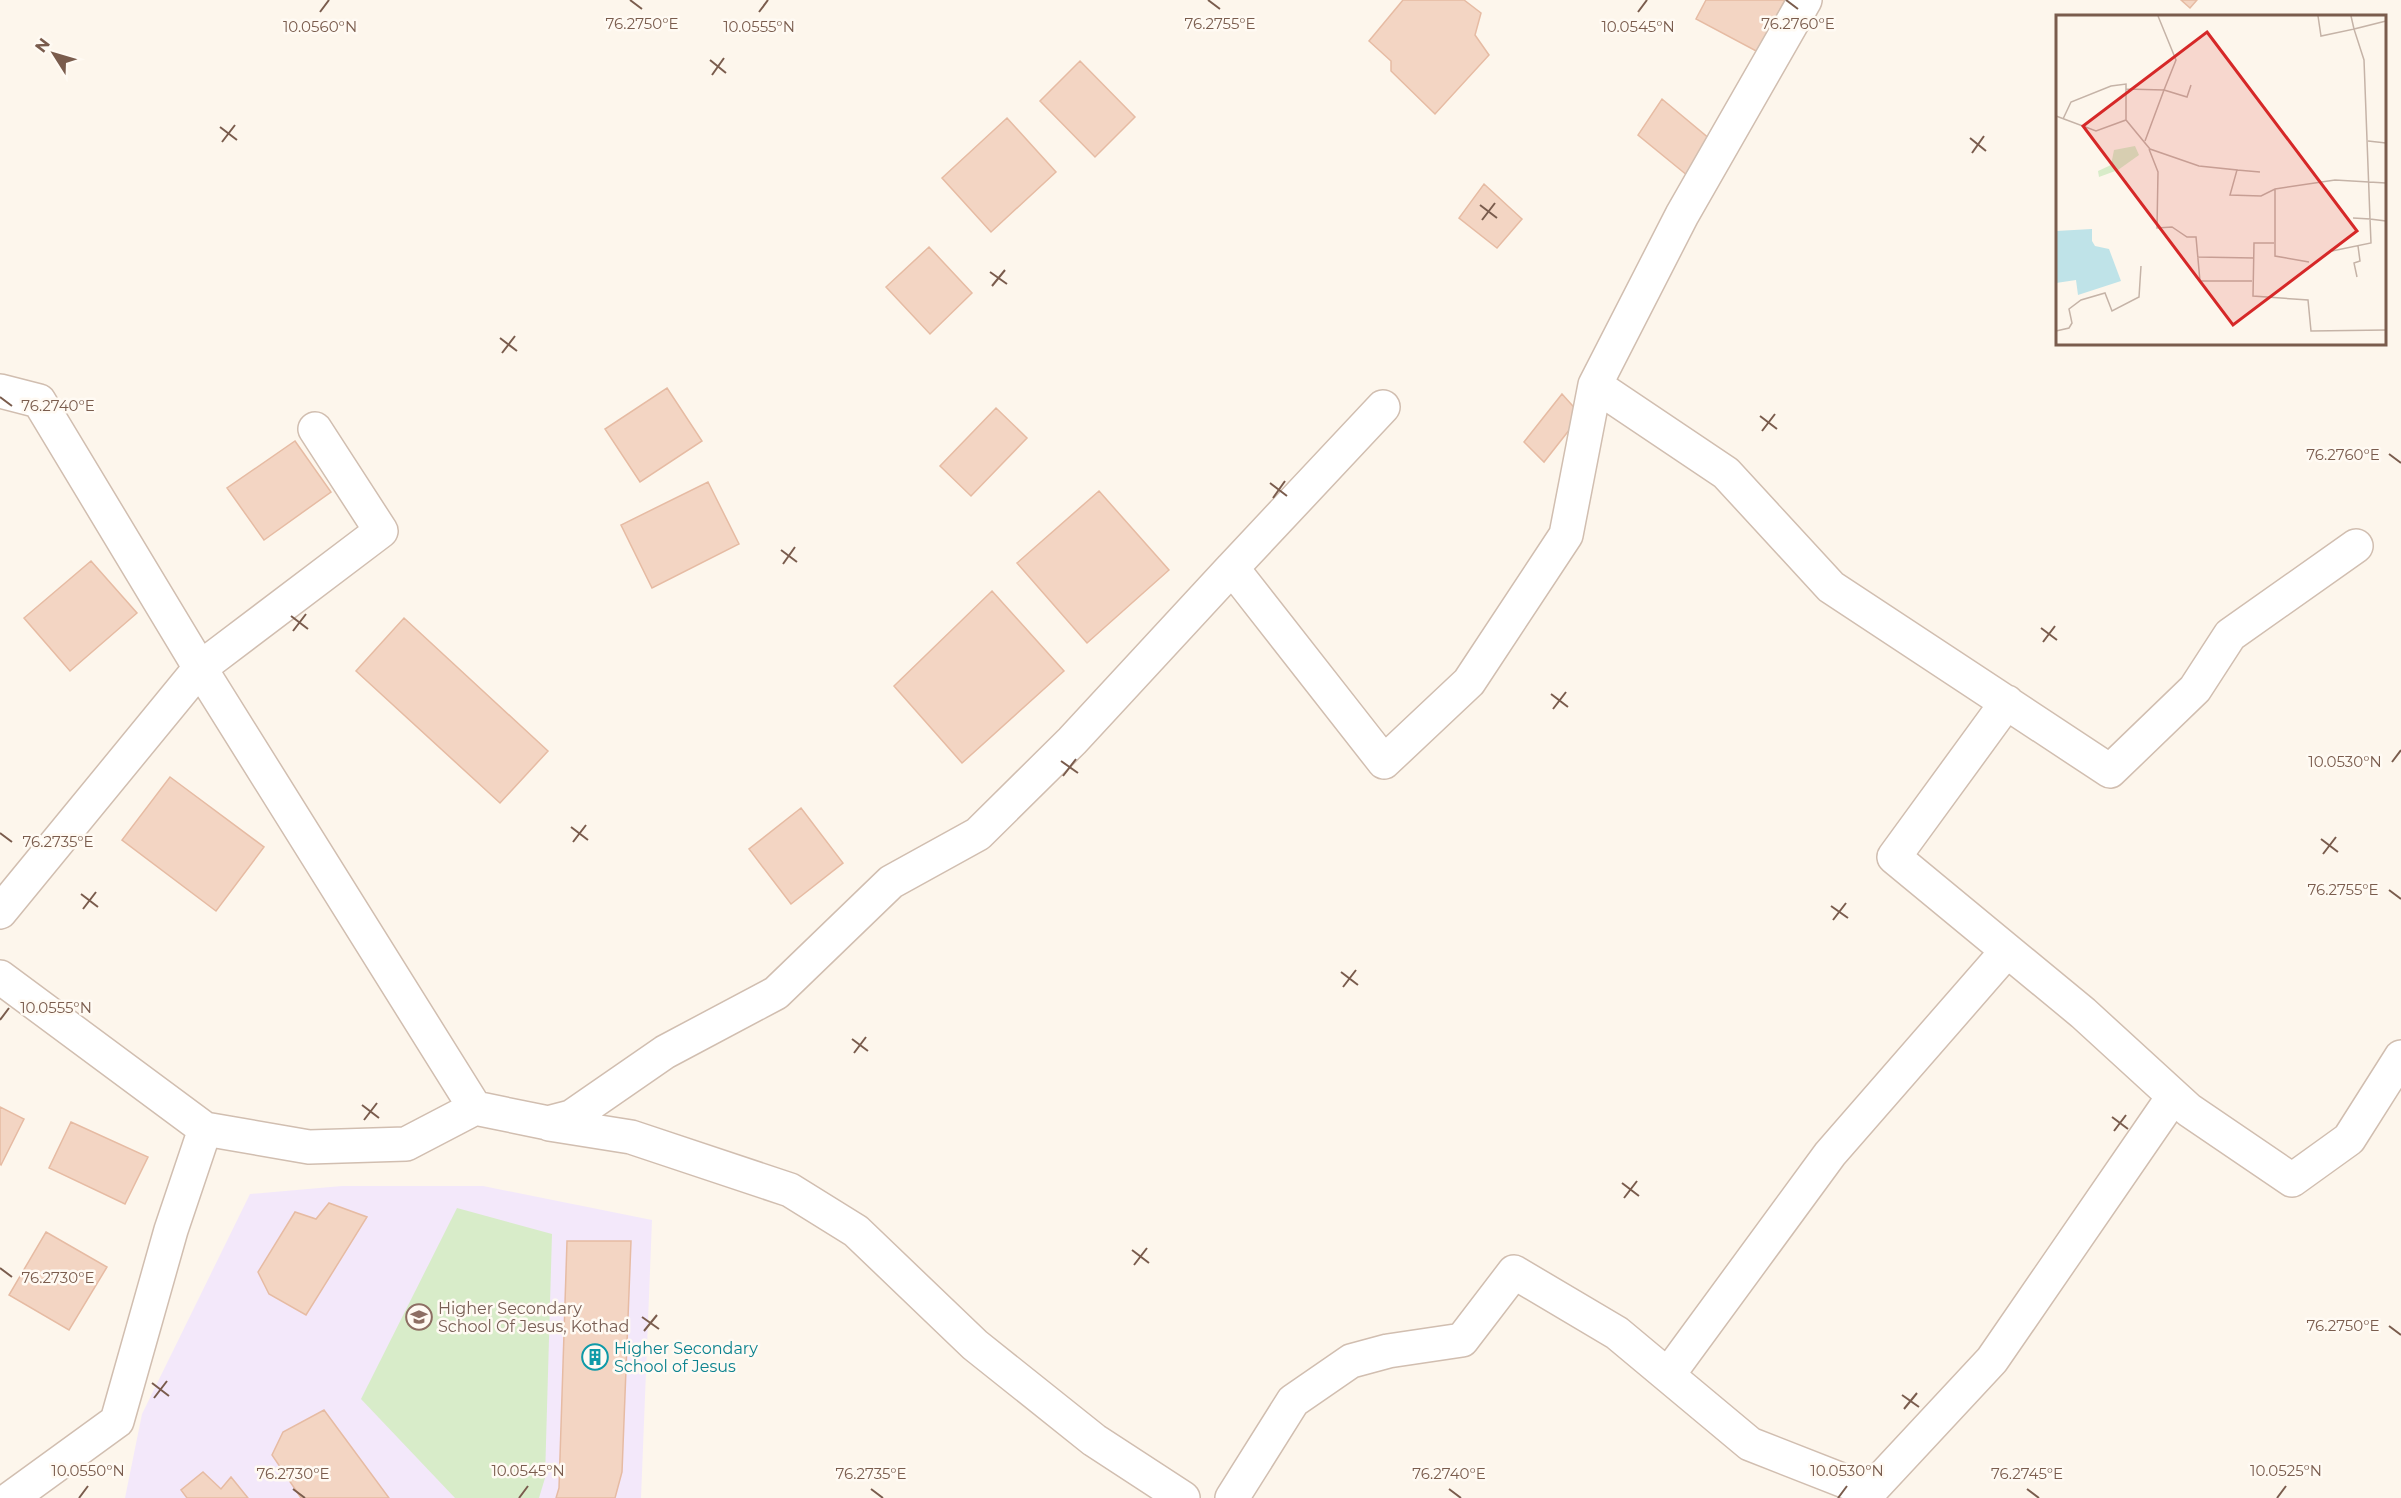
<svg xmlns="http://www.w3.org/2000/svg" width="2401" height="1498" viewBox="0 0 2401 1498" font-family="Montserrat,sans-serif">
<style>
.education{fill:#f3e8fa}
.green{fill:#d8ecc9}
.building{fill:#f3d5c3;stroke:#e6bba3;stroke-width:1.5}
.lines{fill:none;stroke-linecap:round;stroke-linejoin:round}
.minor-casing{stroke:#d1beb0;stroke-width:36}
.minor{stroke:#fff;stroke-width:33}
.ticks{fill:none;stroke:#7a5c4d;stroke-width:2}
.labels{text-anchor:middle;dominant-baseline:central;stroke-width:5;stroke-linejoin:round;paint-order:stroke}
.education-label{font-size:16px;fill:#785e54;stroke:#fffaf3;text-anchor:start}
.culture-label{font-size:16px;fill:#0d838f;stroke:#fffaf3;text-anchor:start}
.inset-road{fill:none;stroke:#c5b3a7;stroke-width:1.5}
.view{fill:#d62828;fill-opacity:0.15;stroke:#d62828;stroke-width:3}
.inset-edge{fill:none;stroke:#7a5c4d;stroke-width:3}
.ticks-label{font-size:15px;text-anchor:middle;fill:#7a5c4d;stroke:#fffaf3;stroke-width:5;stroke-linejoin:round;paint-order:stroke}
</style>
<rect width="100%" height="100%" fill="#fdf6ec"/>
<path class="education" d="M342 1186H483L652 1220 641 1498H125L142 1414 250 1194Z"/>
<path class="green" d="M457 1208 552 1234 545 1478 539 1498H455L361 1399Z"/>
<path class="building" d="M1403 0H1464L1481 13 1475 35 1489 55 1435 114 1391 71V61L1369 41Z
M1706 0H1785L1758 52 1696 19Z
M2181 0H2197L2190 8Z
M1080 61 1135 117 1095 157 1040 101Z
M1662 99 1711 140 1688 176 1638 135Z
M1007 118 1056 172 991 232 942 178Z
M1484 184 1522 219 1497 248 1459 218Z
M929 247 972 293 930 334 886 287Z
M667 388 702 441 640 482 605 429Z
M1562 394 1581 415 1544 462 1524 442Z
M996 408 1027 438 971 496 940 466Z
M295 441 331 492 264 540 227 488Z
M708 482 739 544 652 588 621 525Z
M1099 491 1169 570 1087 643 1017 563Z
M91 561 137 613 70 671 24 618Z
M992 591 1064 671 962 763 894 686Z
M404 618 548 751 500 803 356 671Z
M170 777 264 847 216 911 122 840Z
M801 808 843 863 791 904 749 849Z
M0 1107 24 1119 1 1165 0 1164Z
M71 1122 148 1157 125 1204 49 1168Z
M329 1203 367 1217 306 1315 269 1294 258 1272 295 1212 316 1219Z
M46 1232 107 1267 69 1330 9 1295Z
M567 1241H631L622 1472 615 1498H556L559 1488Z
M324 1410 389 1498H301L272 1455 283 1432Z
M203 1472 221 1489 231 1477 248 1498H187L181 1490Z"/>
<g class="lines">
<g class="minor-casing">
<path id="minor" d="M1595 385 1726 473 1831 587 2110 771 2195 689 2230 635 2356 546
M0 391 39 401 200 668 0 912
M315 429 381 531 200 668 475 1108
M1232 568 1383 407
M2007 702 1894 857 2083 1013 2189 1110 2292 1180 2349 1139 2401 1057
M0 977 205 1129
M549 1124 631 1137 790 1190 856 1231 975 1345 1094 1440 1183 1498
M1668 1375 1830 1154 2007 951
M11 1498 117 1421 171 1230 205 1129 309 1147 406 1144 475 1108 548 1123 571 1117 665 1052 776 993 891 882 978 834 1072 741 1232 568 1384 762 1469 682 1566 535 1595 385 1682 215 1805 0
M1232 1498 1293 1401 1351 1361 1388 1351 1462 1340 1514 1272 1617 1333 1750 1444 1870 1491 1992 1360 2173 1097"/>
</g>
<use href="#minor" class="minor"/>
</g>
<path class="ticks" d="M630 0 642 9M1208 0 1220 9M1786 0 1798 9M320 12 329 0M759 12 768 0M1638 12 1647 0M710 60 726 73M712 75 724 58M220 127 237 140M1970 138 1986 151M222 142 235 125M1972 153 1984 136M1480 205 1497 218M1482 220 1495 203M990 272 1007 284M992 286 1005 270M500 338 517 351M502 353 515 336M0 397 12 406M1760 416 1777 429M1762 431 1775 414M2389 454 2401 463M1270 483 1287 496M1273 498 1285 481M781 550 797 562M783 564 795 547M291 616 308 629M2041 628 2057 640M293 631 306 614M2043 642 2055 626M1551 694 1568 707M1553 709 1566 692M1061 761 1078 773M2392 762 2401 750M1063 776 1076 759M571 827 588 840M0 833 12 842M2321 839 2338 852M573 842 586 825M2323 854 2336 837M2389 890 2401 899M81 894 98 907M1831 906 1848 918M83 909 96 892M1833 920 1846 903M1341 972 1358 985M1343 987 1356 970M0 1020 9 1008M852 1039 868 1051M854 1053 866 1037M362 1105 379 1118M2112 1117 2128 1129M364 1120 377 1103M2114 1131 2126 1115M1622 1183 1639 1196M1624 1198 1637 1181M1132 1250 1149 1263M1134 1265 1147 1248M0 1268 12 1277M642 1317 659 1329M2389 1326 2401 1335M644 1331 657 1315M152 1383 169 1396M1902 1395 1919 1407M154 1398 167 1381M1904 1409 1917 1393M293 1489 305 1498M871 1489 883 1498M1449 1489 1461 1498M2027 1489 2039 1498M79 1498 88 1486M519 1498 528 1486M1838 1498 1847 1486M2277 1498 2286 1486"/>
<defs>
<g id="school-ring" transform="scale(1.35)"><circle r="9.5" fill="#fffaf3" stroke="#8d6e63" stroke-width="1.5"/><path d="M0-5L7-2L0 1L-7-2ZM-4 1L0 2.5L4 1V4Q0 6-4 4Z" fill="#8d6e63"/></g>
<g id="building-ring" transform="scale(1.35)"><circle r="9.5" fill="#fffaf3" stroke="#0f9aa8" stroke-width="1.5"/><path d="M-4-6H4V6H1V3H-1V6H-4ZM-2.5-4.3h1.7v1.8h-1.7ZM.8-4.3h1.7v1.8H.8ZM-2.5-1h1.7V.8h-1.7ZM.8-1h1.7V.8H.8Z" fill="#0f9aa8"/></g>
</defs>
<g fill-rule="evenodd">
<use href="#school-ring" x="419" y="1317"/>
<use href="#building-ring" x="595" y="1357"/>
</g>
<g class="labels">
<g class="education-label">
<text x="438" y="1308">Higher Secondary<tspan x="438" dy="18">School Of Jesus, Kothad</tspan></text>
</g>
<g class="culture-label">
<text x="614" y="1348">Higher Secondary<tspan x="614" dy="18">School of Jesus</tspan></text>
</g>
</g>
<g transform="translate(2056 15)">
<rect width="330" height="330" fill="#fdf6ec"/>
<path d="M79 131 83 140 62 155 43 162 42 156 55 150 58 135Z" fill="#d8ecc9"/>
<path d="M36 214V226L39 231 53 234 65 266 22 280 20 265 0 268V216Z" fill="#bfe3e8"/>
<path class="inset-road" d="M262 1 265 21 298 14 308 45 314 204 330 206M295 1 298 14 330 6M70 74 108 75 120 45 102 1M0 101 40 116 70 105 94 134 143 151 181 155 174 180 205 181 219 174 279 165 330 168M7 104 15 87 55 71 70 69V105M89 126 108 75 131 82 135 70M312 126 330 128M93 134 102 157 101 213 116 212 131 222H140L144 266H196M181 155 204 157M219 174V241L253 247M218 228H198L197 281 252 285 255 316 330 315M276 236 315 228 314 204 297 203M141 242 198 243M301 262 298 248 304 246 302 231M0 316 13 313 16 308 13 294 25 285 49 278 56 296 83 282 85 251"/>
<path class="view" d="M151 17 301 216 177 310 27 111Z"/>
<rect width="330" height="330" class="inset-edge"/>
</g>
<g class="ticks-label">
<text x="642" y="29">76.2750°E</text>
<text x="1220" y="29">76.2755°E</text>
<text x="1798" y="29">76.2760°E</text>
<text x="320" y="32">10.0560°N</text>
<text x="759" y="32">10.0555°N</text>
<text x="1638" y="32">10.0545°N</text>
<text x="58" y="411">76.2740°E</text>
<text x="2343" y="460">76.2760°E</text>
<text x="2345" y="767">10.0530°N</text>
<text x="58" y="847">76.2735°E</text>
<text x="2343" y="895">76.2755°E</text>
<text x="56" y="1013">10.0555°N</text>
<text x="58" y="1283">76.2730°E</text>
<text x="2343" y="1331">76.2750°E</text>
<text x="88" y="1476">10.0550°N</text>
<text x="528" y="1476">10.0545°N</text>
<text x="1847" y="1476">10.0530°N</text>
<text x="2286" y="1476">10.0525°N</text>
<text x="293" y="1479">76.2730°E</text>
<text x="871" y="1479">76.2735°E</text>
<text x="1449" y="1479">76.2740°E</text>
<text x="2027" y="1479">76.2745°E</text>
</g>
<g transform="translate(54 54) rotate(307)" stroke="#fffaf3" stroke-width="4.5" paint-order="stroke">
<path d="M0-4.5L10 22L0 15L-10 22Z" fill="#7a5c4d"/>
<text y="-9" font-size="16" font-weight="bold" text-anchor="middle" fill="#7a5c4d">N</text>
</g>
</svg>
